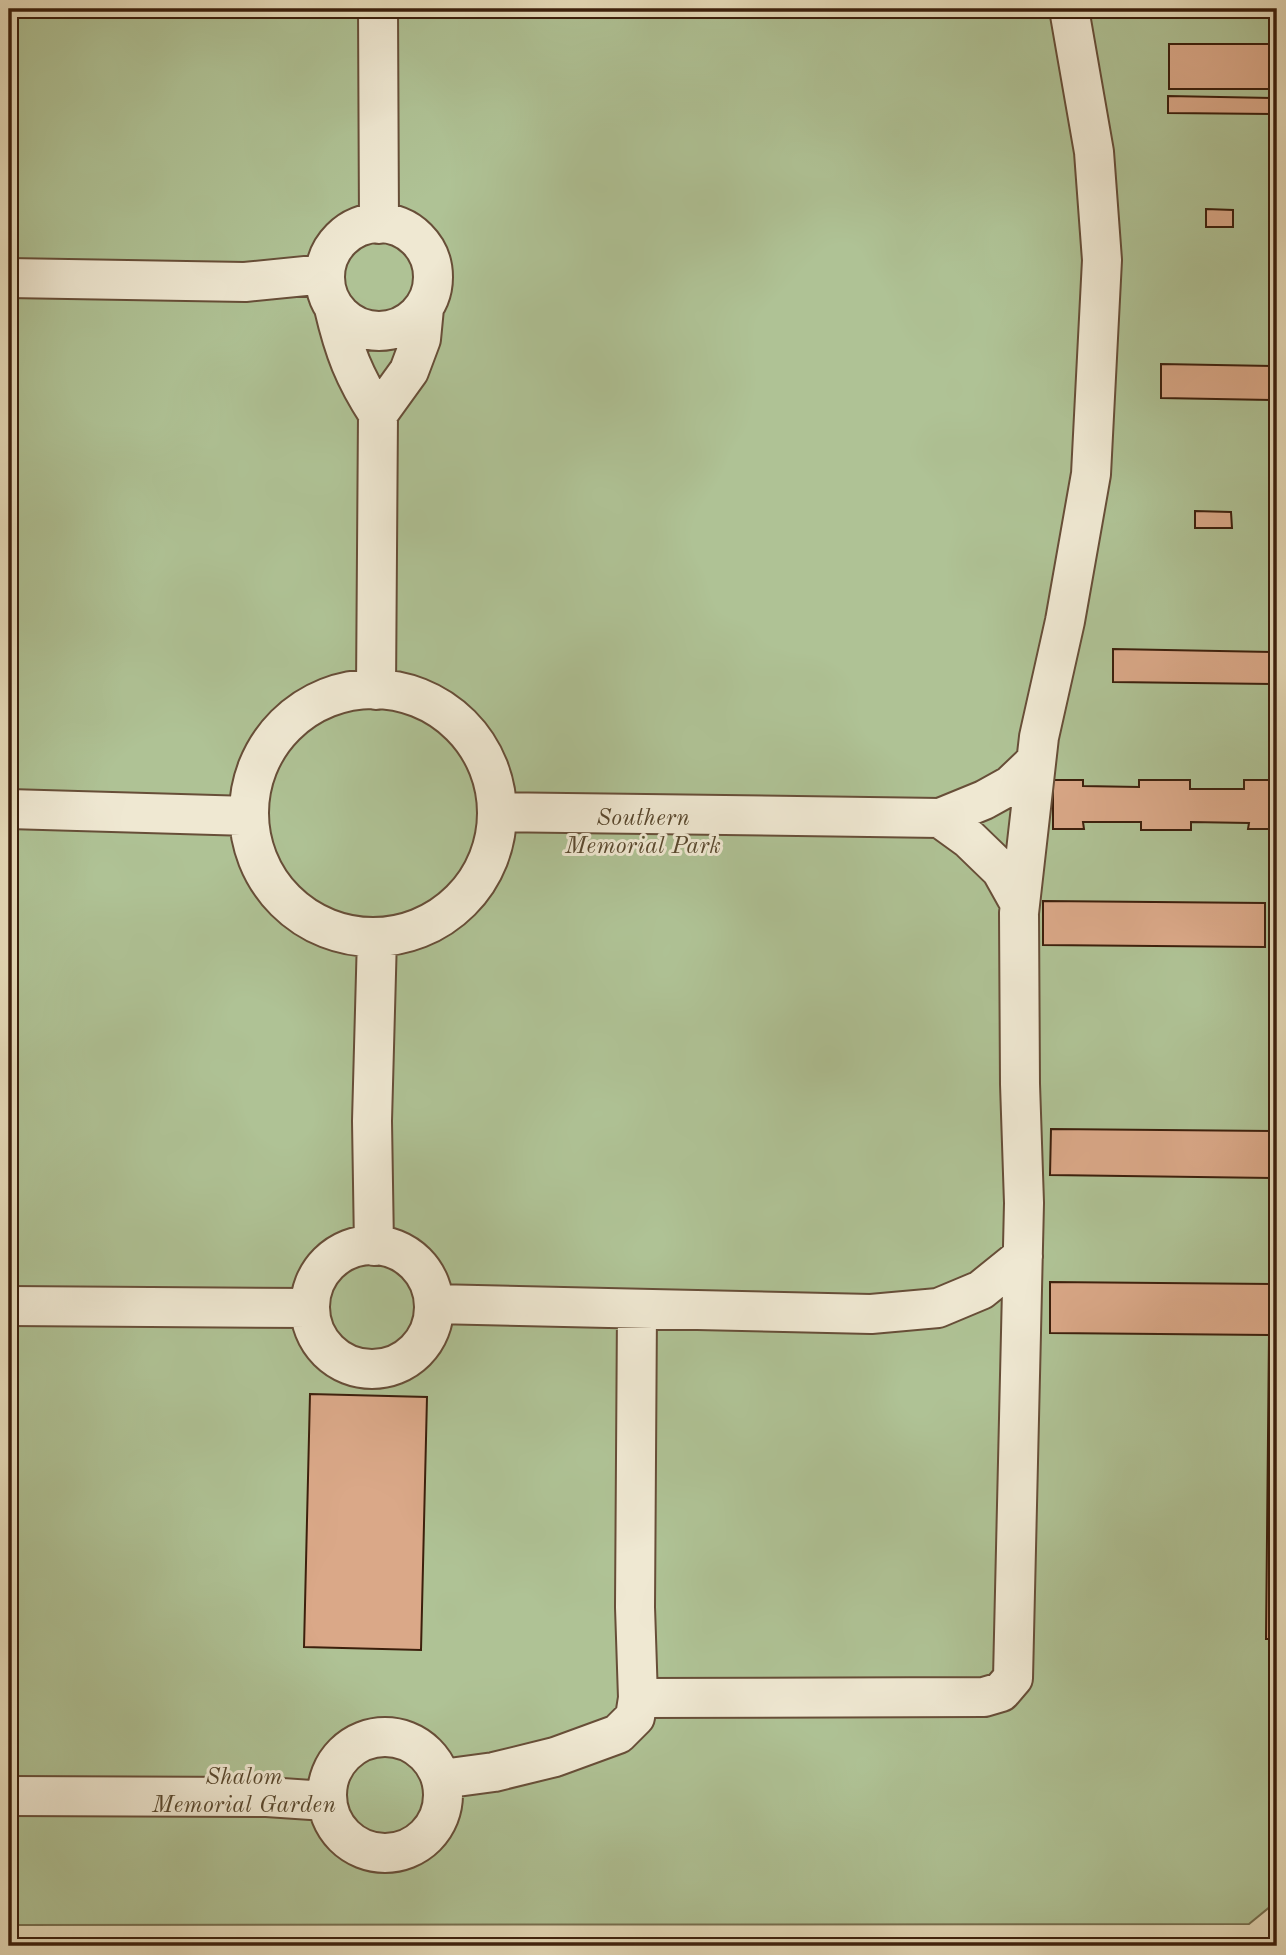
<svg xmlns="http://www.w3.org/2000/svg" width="1286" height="1955" viewBox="0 0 1286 1955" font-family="'Old Standard TT',serif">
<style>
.green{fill:#afc295;stroke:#767050;stroke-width:2}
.building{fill:#daa888;stroke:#3c1f0c;stroke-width:2}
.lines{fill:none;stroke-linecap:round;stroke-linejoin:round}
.minor-casing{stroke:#674e38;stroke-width:42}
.minor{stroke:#efe8d2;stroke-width:38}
.labels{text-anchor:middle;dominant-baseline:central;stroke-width:6;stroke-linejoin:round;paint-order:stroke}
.park-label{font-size:24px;font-style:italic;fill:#59482e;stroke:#efe8d2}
</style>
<rect width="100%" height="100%" fill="#e7dcba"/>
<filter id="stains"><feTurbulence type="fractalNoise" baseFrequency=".00286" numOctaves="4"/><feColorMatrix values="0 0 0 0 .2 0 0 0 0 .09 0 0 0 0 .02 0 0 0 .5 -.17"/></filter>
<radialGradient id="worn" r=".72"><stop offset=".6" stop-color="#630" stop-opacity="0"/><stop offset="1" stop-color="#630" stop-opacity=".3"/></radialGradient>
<path class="green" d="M9 9H1277V1901L1249 1924 9 1925Z"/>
<path class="building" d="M1169 44H1277V89H1169Z
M1168 96 1277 98V114L1168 113Z
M1206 209 1233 210V227H1206Z
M1161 364 1277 366V400L1161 398Z
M1195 511 1231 512 1232 528H1195Z
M1113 649 1276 652V684L1113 682Z
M1276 715 1277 767H1275Z
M1053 780H1083V786L1139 787V780H1190V789H1244V780H1277V829H1248L1249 823 1191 822V830H1141V822H1083L1084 829H1053Z
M1043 901 1265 903V947L1043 945Z
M1277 929V1639H1266L1269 1335 1050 1333V1282L1274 1284 1275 1178 1050 1175 1051 1129 1275 1131Z
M310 1394 427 1397 421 1650 304 1647Z"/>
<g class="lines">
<g class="minor-casing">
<path id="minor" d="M378 9 379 224
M325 277a54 54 0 1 1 108 0a54 54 0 1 1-108 0Z
M9 278 245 282 325 274
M334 308C344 351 354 377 378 414
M249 813a124 124 0 1 1 248 0a124 124 0 1 1-248 0Z
M376 690 378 414 409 371 421 339 424 308
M9 809 249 816
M497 812 940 818 969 839 1001 870 1020 904
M940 818 984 800 1011 785 1036 761
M310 1307a62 62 0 1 1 124 0a62 62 0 1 1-124 0Z
M374 1246 372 1121 377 937
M434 1304 871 1314 938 1308 981 1290 1023 1256
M9 1306 310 1308
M637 1310 635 1607 638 1698
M327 1795a58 58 0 1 1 116 0a58 58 0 1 1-116 0Z
M442 1779 494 1772 555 1757 618 1734 635 1717 638 1698 984 1697 1001 1692 1013 1678 1024 1203 1020 1084 1019 913 1039 737 1065 621 1091 474 1102 260 1094 152 1069 9
M9 1796 267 1797 326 1801"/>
</g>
<use href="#minor" class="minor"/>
</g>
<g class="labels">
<g class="park-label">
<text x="643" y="819">Southern<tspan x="643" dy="28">Memorial Park</tspan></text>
<text x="244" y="1778">Shalom<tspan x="244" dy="28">Memorial Garden</tspan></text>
</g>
</g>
<rect width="1286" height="1955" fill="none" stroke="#e7dcba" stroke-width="35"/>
<rect x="10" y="10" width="1265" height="1934" fill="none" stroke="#3c1f0c" stroke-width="3.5"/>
<rect x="18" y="18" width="1251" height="1920" fill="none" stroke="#3c1f0c" stroke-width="2"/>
<rect width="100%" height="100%" filter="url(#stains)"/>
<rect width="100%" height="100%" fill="url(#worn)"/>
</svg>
